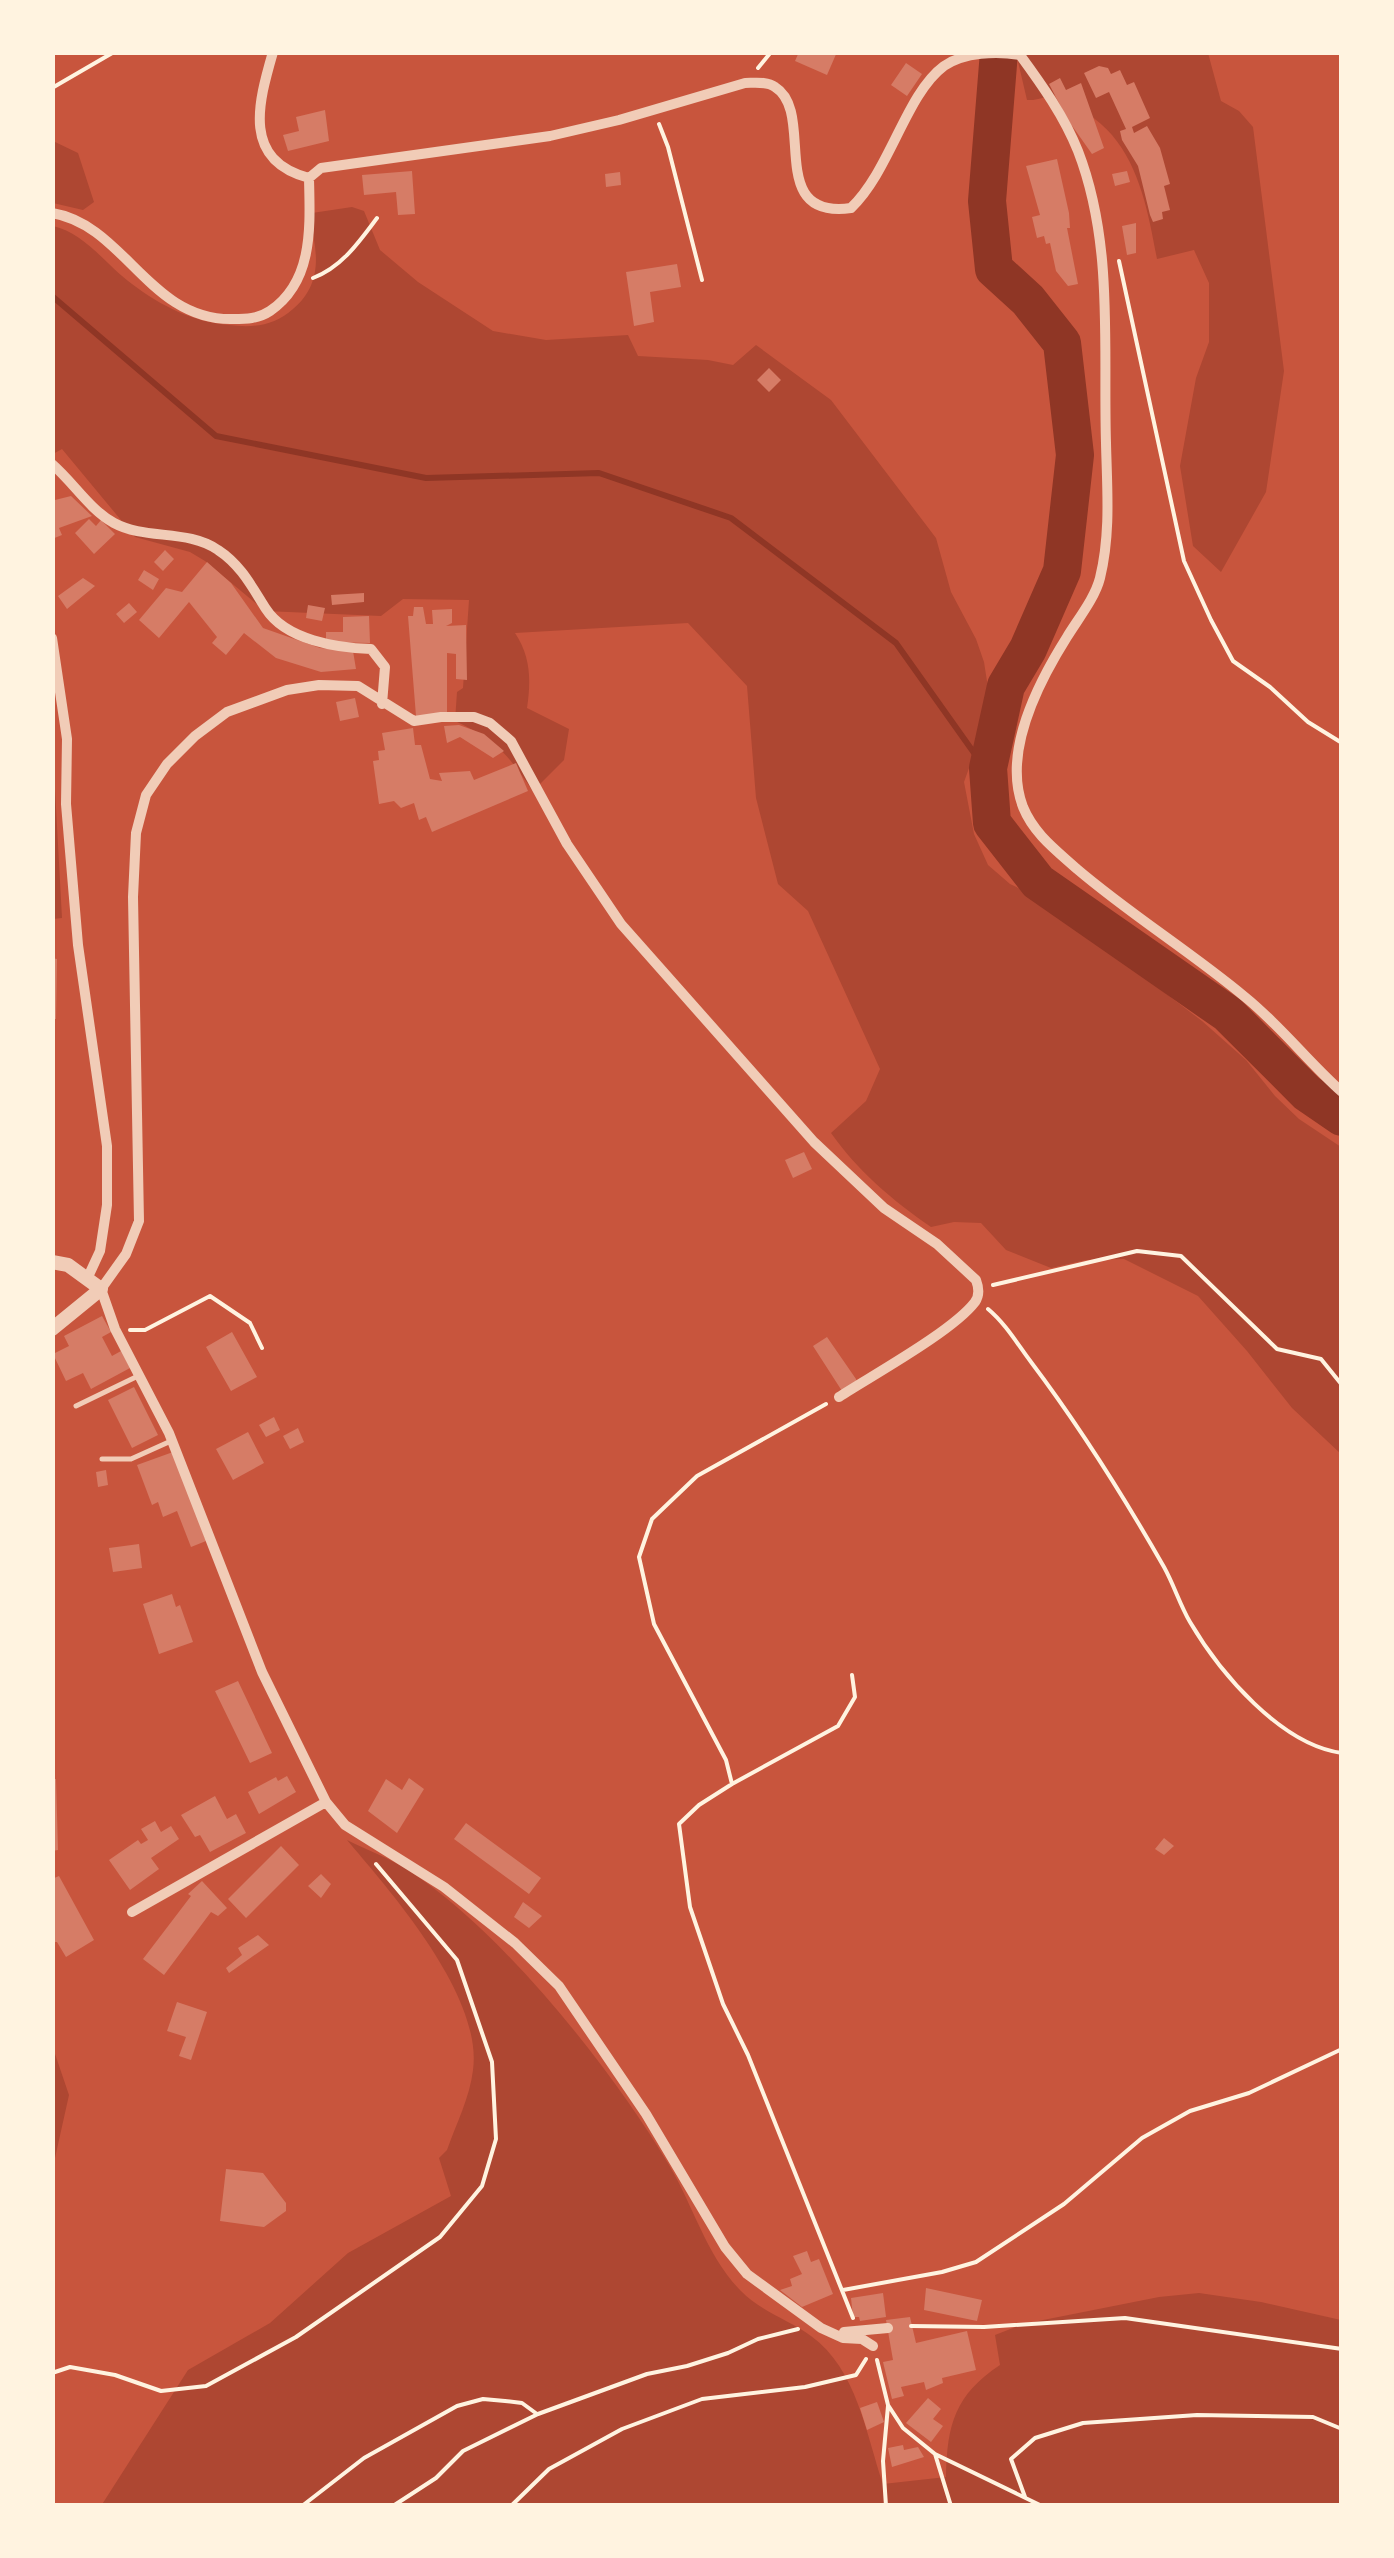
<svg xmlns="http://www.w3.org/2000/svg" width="1394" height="2558" viewBox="0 0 1394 2558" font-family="'Fira Sans Condensed',sans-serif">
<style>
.green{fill:#ae4732}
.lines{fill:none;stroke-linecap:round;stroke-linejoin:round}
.stream{stroke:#8f3625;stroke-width:6}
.river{stroke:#8f3625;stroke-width:38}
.building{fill:#d67c66}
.path{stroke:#fff3e0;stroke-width:4}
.service{stroke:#f1ccb7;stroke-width:5}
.minor{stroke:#f1ccb7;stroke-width:10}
.tertiary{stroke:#f1ccb7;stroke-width:14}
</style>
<rect width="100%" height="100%" fill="#c8553d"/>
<path class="green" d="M1016 53H1208L1221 101 1239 111 1253 127 1284 371 1266 492 1221 572 1193 546 1180 466 1196 378 1209 342V283L1194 250 1157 259C1149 217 1141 169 1112 135 1098 119 1079 108 1063 95 1050 93 1040 101 1027 100Z
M53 141 78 153 94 202 83 210 53 203Z
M352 207 364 211 380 250 418 282 493 331 546 340 628 335 638 356 708 360 733 365 756 345 831 400 936 538 951 592 976 639 984 662 991 707 964 782 974 834 988 865 1010 884 1039 898 1068 919 1202 1021 1246 1060 1275 1096 1299 1119 1341 1147V1454L1292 1408 1247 1351 1198 1296 1124 1259 1086 1260 1051 1268 1006 1250 981 1223 954 1222 931 1227C893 1201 857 1170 831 1133L866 1101 880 1069 808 911 778 884 756 798 747 686 688 623 515 633C531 657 531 681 527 708L569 729 564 760 533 791C506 753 498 741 455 721L457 692 463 688 469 600 403 599 381 616 265 611 205 561 190 552 135 537 62 449 53 454V226C85 233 107 266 132 284 161 306 193 322 229 325 253 328 274 326 293 309 323 284 318 251 309 218L312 213Z
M52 734 62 918 53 919H52Z
M347 1840C367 1850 389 1858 408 1870 502 1931 612 2069 669 2165 693 2205 707 2257 741 2291 760 2311 789 2320 811 2336 857 2369 866 2434 883 2484L946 2477C947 2424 955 2395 1000 2365L995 2335 1023 2324 1159 2297 1199 2293 1261 2302 1341 2320V2505L101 2506 188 2370 270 2323 348 2253 451 2196 439 2158 447 2150C456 2124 470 2097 473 2070 483 1996 391 1892 347 1840Z
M53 2048 69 2095 53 2167Z"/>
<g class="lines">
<path class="stream" d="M52 296 216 436 426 478 599 473 731 518 896 643 989 774"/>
<path class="river" d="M999 52 987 201 994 269 1028 300 1062 343 1075 455 1062 571 1028 649 1006 686 988 768 992 823 1038 882 1228 1014 1307 1093 1342 1117"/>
</g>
<path class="building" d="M799 52H837L827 75 795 61Z
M906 63 922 74 907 96 891 85Z
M1099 66 1108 68 1111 74 1120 70 1127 85 1134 82 1150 118 1132 127 1134 133 1147 126 1160 148 1170 184 1164 186 1170 210 1162 212 1163 219 1153 222 1150 215 1138 166 1122 140 1120 131 1126 129 1109 92 1096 98 1084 73Z
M1060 78 1066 90 1081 83 1104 148 1092 154 1068 120 1049 84Z
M325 110 329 141 288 151 283 135 299 131 296 117Z
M1057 159 1069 213 1070 228H1067L1078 284 1068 286 1056 271 1050 243 1046 244 1044 236 1037 238 1032 217 1040 215 1026 166Z
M412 171 415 214 398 215 396 192 364 195 362 175Z
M1127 171 1130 182 1115 186 1112 174Z
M620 172 621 185 606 187 605 174Z
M1136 223V253L1127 255 1122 226Z
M677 264 681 287 650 292 654 322 634 326 626 272Z
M769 368 781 380 769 392 757 380Z
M52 494 55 500 71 496 92 516 59 528 62 535 52 539Z
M89 519 96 526 101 520 115 534 94 554 75 533Z
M165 550 174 559 163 571 154 562Z
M207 562 231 583 263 628 320 648 353 651 356 669 321 672 276 658 244 633 226 655 212 643 217 637 189 602 159 638 139 620 166 588 182 592Z
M144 570 159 579 153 590 138 580Z
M83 578 95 586 67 609 58 596Z
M364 593V602L332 605 331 595Z
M129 603 137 612 124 623 116 614Z
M308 605 325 608 322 621 306 618Z
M414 607H423L426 624H433L432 610 452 609V623L446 626 466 625 467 680 456 679V654L447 653V714L416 716 408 616H413Z
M369 616 370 643 326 642V632H343V617Z
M355 698 359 717 340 721 336 702Z
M459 725 484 734 504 751 493 758 460 737 447 743 444 726Z
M413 728 415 745H421L430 779 442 781 439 773 470 771 474 780 516 763 528 791 432 832 426 817 419 820 414 803 401 808 394 801 379 804 373 761 379 760 378 751 385 750 382 733Z
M52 958 57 959 56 1019H52Z
M804 1152 812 1169 793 1178 785 1160Z
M102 1316 111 1332 102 1337 112 1356 121 1351 130 1368 91 1389 83 1373 66 1381 53 1354 69 1346 64 1336Z
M232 1332 257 1377 231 1391 206 1347Z
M827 1337 856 1379 857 1382 842 1391 813 1346Z
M134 1387 158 1435 132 1448 108 1400Z
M274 1417 280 1430 266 1437 259 1425Z
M298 1428 304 1442 290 1449 283 1436Z
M248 1432 264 1463 233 1480 216 1449Z
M173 1452 206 1541 191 1547 177 1511 163 1517 158 1502 152 1505 137 1465Z
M106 1470 108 1485 98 1487 96 1472Z
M139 1544 142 1568 113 1572 109 1548Z
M172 1594 176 1607 180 1605 193 1642 159 1654 143 1604Z
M238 1681 272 1753 250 1763 215 1691Z
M287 1776 296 1792 259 1814 248 1792 276 1777 278 1781Z
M409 1778 424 1789 397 1833 368 1811 386 1779 402 1790Z
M52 1779H56L58 1850 52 1851Z
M215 1796 227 1819 236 1814 246 1833 210 1852 200 1835 195 1837 181 1815Z
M155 1821 161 1832 171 1826 179 1839 151 1858 159 1869 130 1890 109 1860 138 1840 141 1844 148 1840 141 1829Z
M466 1823 541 1878 529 1894 454 1839Z
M1164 1838 1174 1846 1164 1855 1155 1849Z
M281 1846 299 1865 246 1918 228 1899Z
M321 1874 331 1884 321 1898 308 1886Z
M59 1876 94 1940 66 1957 57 1942H52V1879Z
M202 1881 227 1908 218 1916 211 1912 164 1975 143 1959 191 1896 188 1894Z
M523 1902 542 1916 529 1928 514 1917Z
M258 1935 269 1945 229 1973 226 1968 242 1955 238 1948Z
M177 2002 207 2012 191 2060 179 2056 186 2037 167 2031Z
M226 2169 263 2173 286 2203V2211L264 2227 220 2221Z
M807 2251 811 2262 819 2259 833 2294 802 2307 780 2290 792 2286 790 2279 802 2274 793 2256Z
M926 2288 982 2300 977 2321 924 2310Z
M883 2293 886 2317 860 2321 859 2317H853L851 2298Z
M910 2317 916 2343 967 2331 976 2370 942 2378 943 2383 926 2390 924 2382 901 2387 904 2396 892 2399 883 2362 893 2360 886 2320Z
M928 2398 941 2409 933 2419 943 2426 931 2442 906 2423Z
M877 2402 884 2422 867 2430 860 2408Z
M903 2445 904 2450 918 2447 924 2457 892 2467 888 2448Z"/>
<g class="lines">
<path class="path" d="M758 68 771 52
M52 88 114 52
M659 124 668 147 702 280
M1119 261 1184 561 1211 620 1233 661 1270 687 1308 722 1342 743
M313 278C342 267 359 242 377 218
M993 1285 1137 1251 1181 1256 1277 1349 1321 1359 1342 1385
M988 1309C1006 1324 1018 1345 1031 1362 1080 1427 1124 1497 1164 1567 1174 1585 1180 1605 1190 1622 1220 1673 1281 1745 1342 1753
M130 1330H145L210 1296 250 1323 262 1348
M826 1404 697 1476 652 1519 639 1557 654 1624 726 1760 732 1784 699 1805 679 1824 690 1907 723 2004 748 2055 853 2318
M732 1784 838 1726 855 1697 852 1675
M843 2290 942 2272 976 2262 1064 2204 1142 2138 1190 2111 1249 2093 1342 2049
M911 2326 984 2327 1125 2318 1342 2349
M877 2360 888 2405 903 2428 935 2454 951 2506
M52 2373 70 2367 115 2375 161 2391 206 2386 296 2337 440 2237 482 2186 496 2139 492 2062 457 1960 376 1864
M935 2454 1042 2506
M1025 2497 1011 2459 1035 2438 1083 2423 1197 2415 1313 2417 1342 2429
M302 2506 364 2458 457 2406 483 2399 505 2401 522 2403 537 2414
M393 2506 436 2478 463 2451 538 2414 647 2374 687 2366 728 2353 758 2339 798 2329
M511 2506 549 2469 622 2429 702 2399 805 2387 856 2375 866 2359
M886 2506 883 2461 888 2406"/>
<path class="service" d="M76 1406 138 1376
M102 1459H131L171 1441"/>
<path class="minor" d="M273 52C258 104 242 160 309 178
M309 178 321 168 550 136 619 120 745 83C754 83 767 81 775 87 817 113 764 220 851 208 890 171 906 94 944 66 964 52 997 51 1020 55 1042 85 1064 116 1078 151 1114 244 1103 346 1106 443 1107 488 1111 533 1100 578 1095 598 1078 619 1067 637 1038 683 1002 752 1023 807 1034 834 1056 850 1077 869 1131 915 1191 952 1245 997 1281 1026 1308 1062 1342 1092
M52 213C125 225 149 321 233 319 246 319 258 319 270 311 314 281 310 226 309 178
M52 464C73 482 90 510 114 523 145 540 188 529 218 550 241 565 252 587 266 609 286 640 337 648 371 649L385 667 382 704
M52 638 67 739 66 804 78 945 107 1146V1205L100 1251 88 1277
M839 1397C873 1375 953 1331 975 1302 980 1295 979 1288 976 1280L937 1244 884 1208 814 1142 621 924 567 844 511 741 490 723 474 717H441L414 721 358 686 319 685 287 690 227 712 195 736 167 764 146 795 136 833 133 897 139 1221 126 1254 101 1289 115 1329 169 1433 262 1672 326 1802 345 1825 444 1887 515 1943 559 1986 646 2114 725 2247 747 2274 821 2328 843 2338 862 2339 873 2346
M132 1912 326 1802
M844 2332 888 2328"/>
<path class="tertiary" d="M52 1262 68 1265 101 1289 52 1329"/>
</g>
<rect width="1394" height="2558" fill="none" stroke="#fff3e0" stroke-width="110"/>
</svg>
